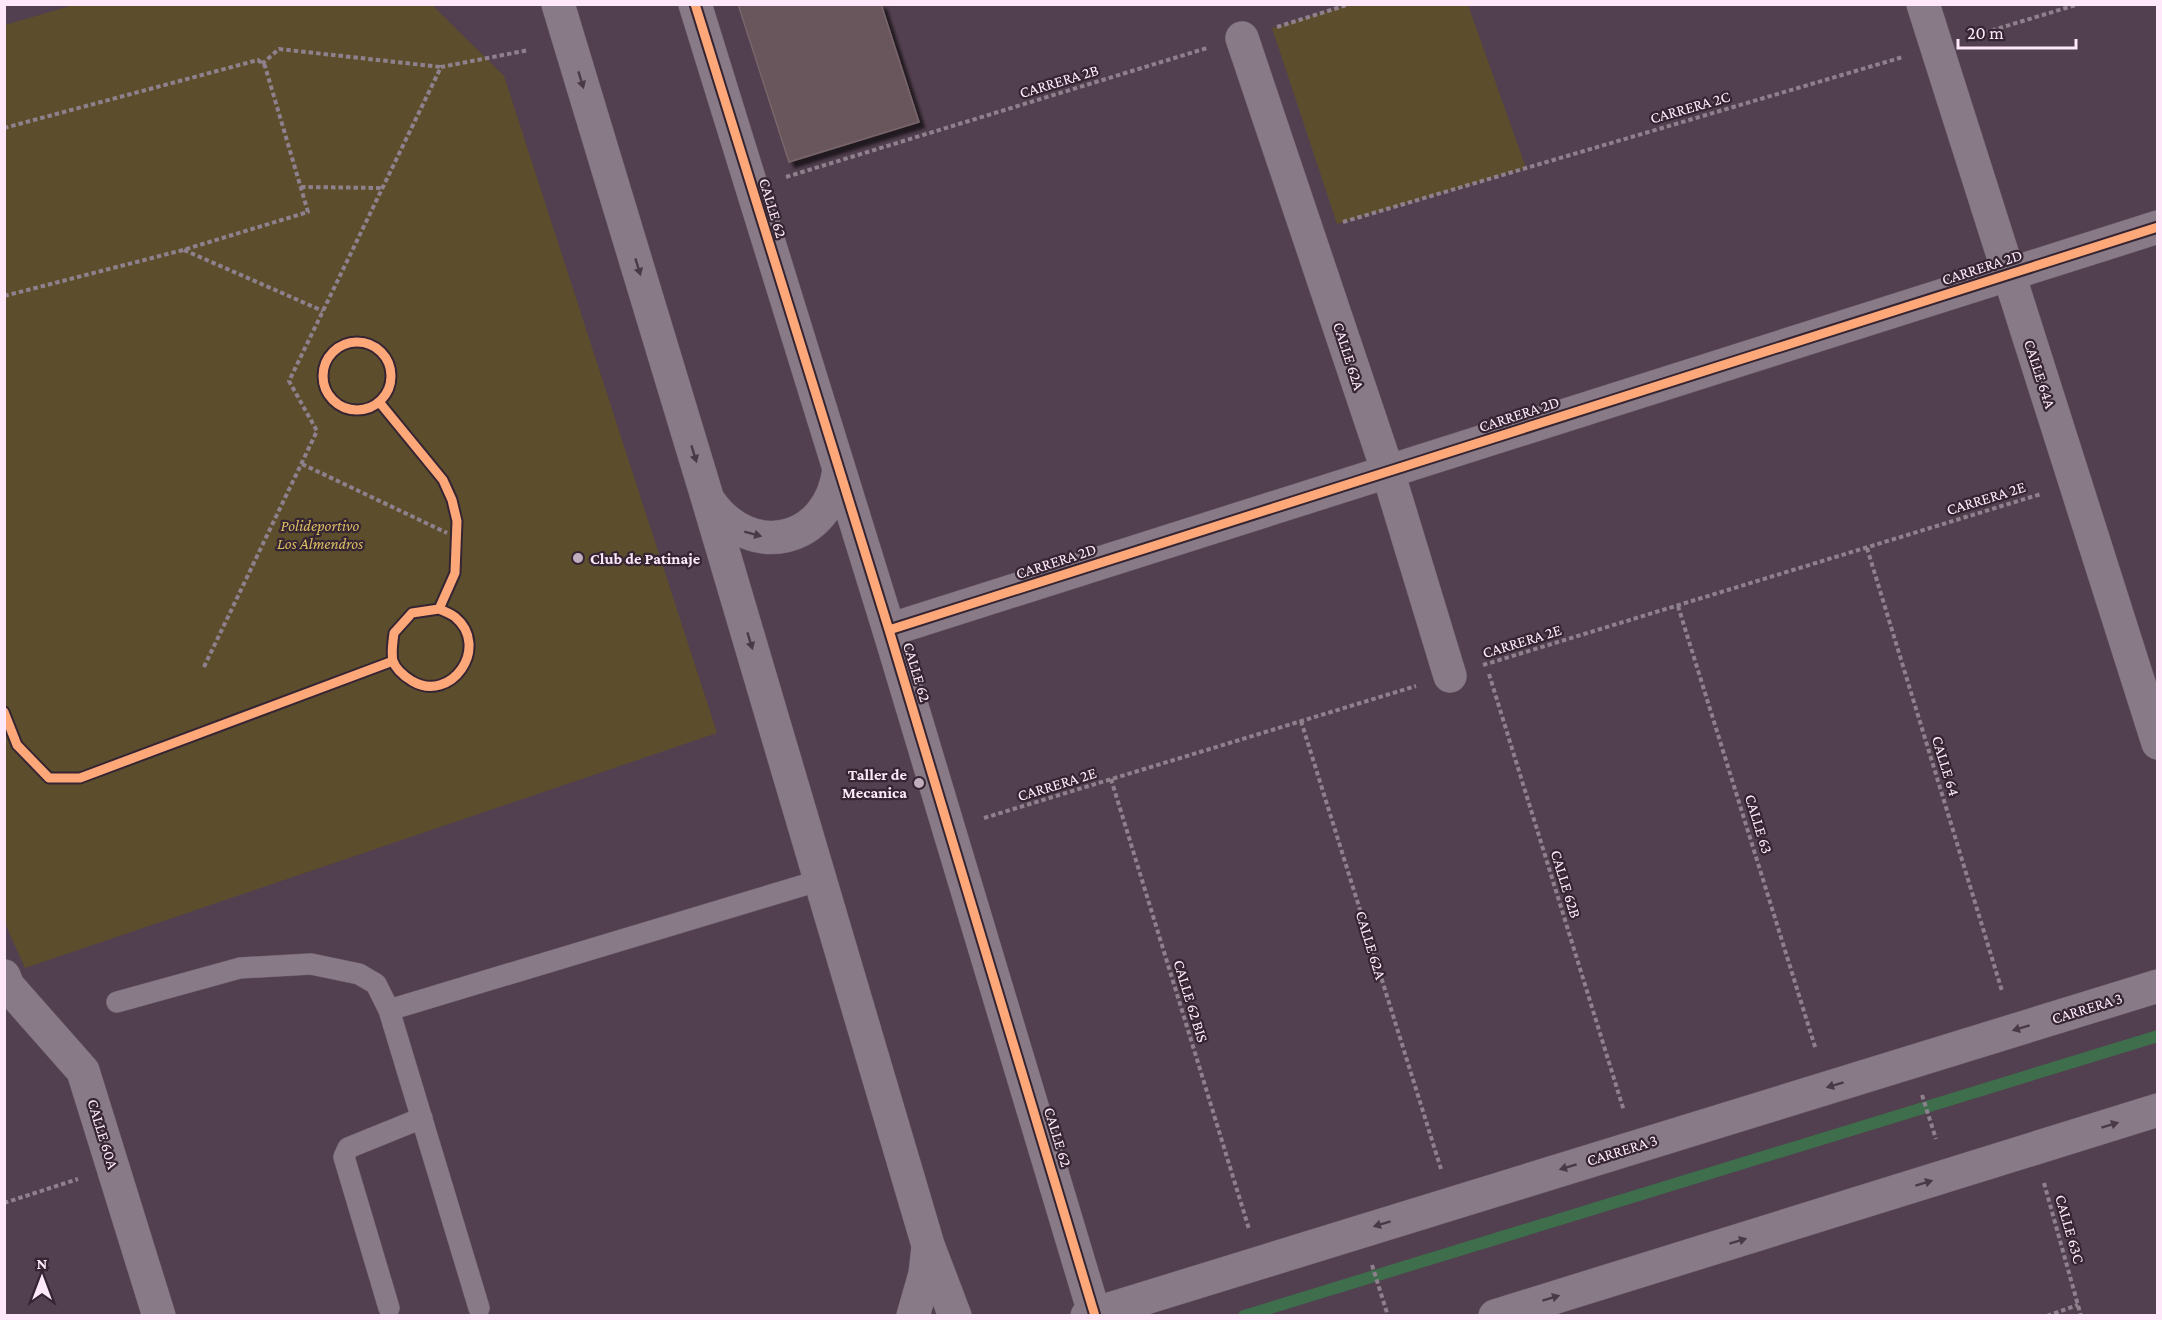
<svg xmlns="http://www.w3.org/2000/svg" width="2162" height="1320" viewBox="0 0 2162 1320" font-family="'Crimson Pro',serif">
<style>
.green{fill:#5c4e2d}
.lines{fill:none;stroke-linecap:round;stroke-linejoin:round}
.stream{stroke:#3e6e4c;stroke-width:12}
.building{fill:#68565b;stroke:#78666b;stroke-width:1.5;filter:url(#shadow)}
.lane-casing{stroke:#6e5e6c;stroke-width:22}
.street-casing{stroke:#6e5e6c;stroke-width:34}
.secondary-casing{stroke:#6e5e6c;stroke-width:34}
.path{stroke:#8e808c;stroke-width:4;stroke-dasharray:4.5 3;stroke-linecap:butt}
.lane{stroke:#897a87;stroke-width:21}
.street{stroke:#897a87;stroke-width:33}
.secondary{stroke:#897a87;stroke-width:33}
.cycleway-casing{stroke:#352533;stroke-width:13}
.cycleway{stroke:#fea87a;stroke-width:9}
.oneway{fill:#4a3a48}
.poi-dot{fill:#c2adbe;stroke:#352533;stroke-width:2}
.labels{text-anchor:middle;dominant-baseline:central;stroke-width:4.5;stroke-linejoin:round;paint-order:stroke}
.street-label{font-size:16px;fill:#fee8fa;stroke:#352533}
.park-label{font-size:16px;font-style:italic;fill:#dbbd61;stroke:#352533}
.poi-label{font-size:16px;font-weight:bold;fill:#fee8fa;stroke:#352533;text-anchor:start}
</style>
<defs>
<filter id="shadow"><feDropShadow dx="5.5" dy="5.5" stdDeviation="1.5" flood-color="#0009"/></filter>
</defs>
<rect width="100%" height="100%" fill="#523f4f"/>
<path class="green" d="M77 4 432 5 504 76 717 733 25 968 4 921 5 25Z
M1351 4 1468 5 1526 168 1337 224 1272 28Z"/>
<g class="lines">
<path class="stream" d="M1244 1316 2158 1036"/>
</g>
<path class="building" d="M738 4H881L919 122 789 162Z"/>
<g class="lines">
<g class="lane-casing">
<path id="lane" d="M117 1002 240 968 311 964 359 974 376 984 389 1010
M389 1308 344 1157 348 1148 422 1118
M479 1308 389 1010 821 880"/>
</g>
<g class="street-casing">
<path id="street" d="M1923 4 2158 743
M1242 38 1388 472 1450 676
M889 630 2158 227
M4 976 8 986 83 1071 159 1316"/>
</g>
<g class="secondary-casing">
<path id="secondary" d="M558 4 708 500 928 1245 955 1316
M695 4 889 630 1095 1316
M709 501C751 562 830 543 839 469
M913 1316 925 1274 928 1247
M1087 1316 2158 986
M1495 1316 2158 1110"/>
</g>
<path class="path" d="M1277 27 1350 4
M1970 37 2079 4
M262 64 279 49 441 67
M4 128 258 60 265 66 308 212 183 250 4 296
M786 177 1207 48
M301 187 383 188
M1343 222 1903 57
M184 250 323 311
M302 464 447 533
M1867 548 2002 991
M1678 606 1816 1050
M1483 665 2041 494
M204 667 317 431 289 381 441 67 529 50
M1489 674 1624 1111
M1301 721 1441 1169
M1111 779 1249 1229
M984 818 1416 686
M1922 1095 1936 1139
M2044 1183 2081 1316
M4 1203 78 1179
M1372 1265 1388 1316
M2047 1316 2078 1305"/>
<use href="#lane" class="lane"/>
<use href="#street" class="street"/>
<use href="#secondary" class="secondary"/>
<g class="cycleway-casing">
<path id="cycleway" d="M695 4 889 630 1095 1316
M323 376a34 34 0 1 1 68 0a34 34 0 1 1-68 0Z
M380 403 443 480 452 500 457 521 455 573 439 609
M439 609C444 611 451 614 455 617 491 647 451 704 412 681 404 676 396 670 393 661 391 653 393 641 394 633L412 613Z
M889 630 2158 227
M4 712 17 745 49 778H80L393 661"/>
</g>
<use href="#cycleway" class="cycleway"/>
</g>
<defs><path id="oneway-solid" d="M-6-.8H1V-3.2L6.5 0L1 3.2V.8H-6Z" transform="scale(1.5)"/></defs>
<g class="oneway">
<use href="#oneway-solid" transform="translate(581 80) rotate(73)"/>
<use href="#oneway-solid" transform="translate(638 267) rotate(73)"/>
<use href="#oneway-solid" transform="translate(694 454) rotate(73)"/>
<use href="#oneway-solid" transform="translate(753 534) rotate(15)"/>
<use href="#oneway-solid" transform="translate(750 641) rotate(73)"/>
<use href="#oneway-solid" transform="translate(2021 1028) rotate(163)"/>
<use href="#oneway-solid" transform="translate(1835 1085) rotate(163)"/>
<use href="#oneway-solid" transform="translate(2110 1125) rotate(-17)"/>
<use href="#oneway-solid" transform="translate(1568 1167) rotate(163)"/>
<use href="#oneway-solid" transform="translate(1924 1183) rotate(-17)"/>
<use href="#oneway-solid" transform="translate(1382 1224) rotate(163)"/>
<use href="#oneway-solid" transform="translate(1738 1241) rotate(-17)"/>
<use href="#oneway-solid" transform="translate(1551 1298) rotate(-17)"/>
</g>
<g class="poi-dot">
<circle cx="578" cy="558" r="6"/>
<circle cx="919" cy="783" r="6"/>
</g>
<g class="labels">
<g class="street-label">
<text transform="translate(1059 81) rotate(-17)">CARRERA 2B</text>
<text transform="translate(1690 107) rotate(-16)">CARRERA 2C</text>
<text transform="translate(773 208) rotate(73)">CALLE 62</text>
<text transform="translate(1982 267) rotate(-18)">CARRERA 2D</text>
<text transform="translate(1349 356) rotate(72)">CALLE 62A</text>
<text transform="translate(2040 374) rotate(72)">CALLE 64A</text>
<text transform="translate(1519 414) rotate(-18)">CARRERA 2D</text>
<text transform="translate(1986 498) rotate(-17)">CARRERA 2E</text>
<text transform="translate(1056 561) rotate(-18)">CARRERA 2D</text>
<text transform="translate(1522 641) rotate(-17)">CARRERA 2E</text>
<text transform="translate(917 672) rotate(73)">CALLE 62</text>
<text transform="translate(1946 766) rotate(73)">CALLE 64</text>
<text transform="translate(1057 784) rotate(-17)">CARRERA 2E</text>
<text transform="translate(1759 824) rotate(73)">CALLE 63</text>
<text transform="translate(1566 884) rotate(73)">CALLE 62B</text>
<text transform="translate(1371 945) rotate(73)">CALLE 62A</text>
<text transform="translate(1191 1001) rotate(73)">CALLE 62 BIS</text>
<text transform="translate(2087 1008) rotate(-17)">CARRERA 3</text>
<text transform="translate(103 1134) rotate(73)">CALLE 60A</text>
<text transform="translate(1058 1137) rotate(73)">CALLE 62</text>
<text transform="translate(1622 1150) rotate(-17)">CARRERA 3</text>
<text transform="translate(2070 1229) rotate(74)">CALLE 63C</text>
</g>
<g class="park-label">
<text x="320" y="525">Polideportivo<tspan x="320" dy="18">Los Almendros</tspan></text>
</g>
<g class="poi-label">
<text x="590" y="558">Club de Patinaje</text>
<text x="907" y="774" text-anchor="end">Taller de<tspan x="907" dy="18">Mecanica</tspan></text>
</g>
</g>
<rect width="2162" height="1320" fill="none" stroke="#fee8fa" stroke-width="12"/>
<g transform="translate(42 1278)" stroke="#352533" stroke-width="4.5" paint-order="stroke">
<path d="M0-4.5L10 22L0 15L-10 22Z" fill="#fee8fa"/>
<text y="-9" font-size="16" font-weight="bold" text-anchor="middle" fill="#fee8fa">N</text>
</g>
<path d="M1958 39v9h118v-9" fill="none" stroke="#fee8fa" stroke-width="3"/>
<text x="1967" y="39" font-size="18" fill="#fee8fa" stroke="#352533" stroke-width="4.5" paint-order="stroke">20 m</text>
</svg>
